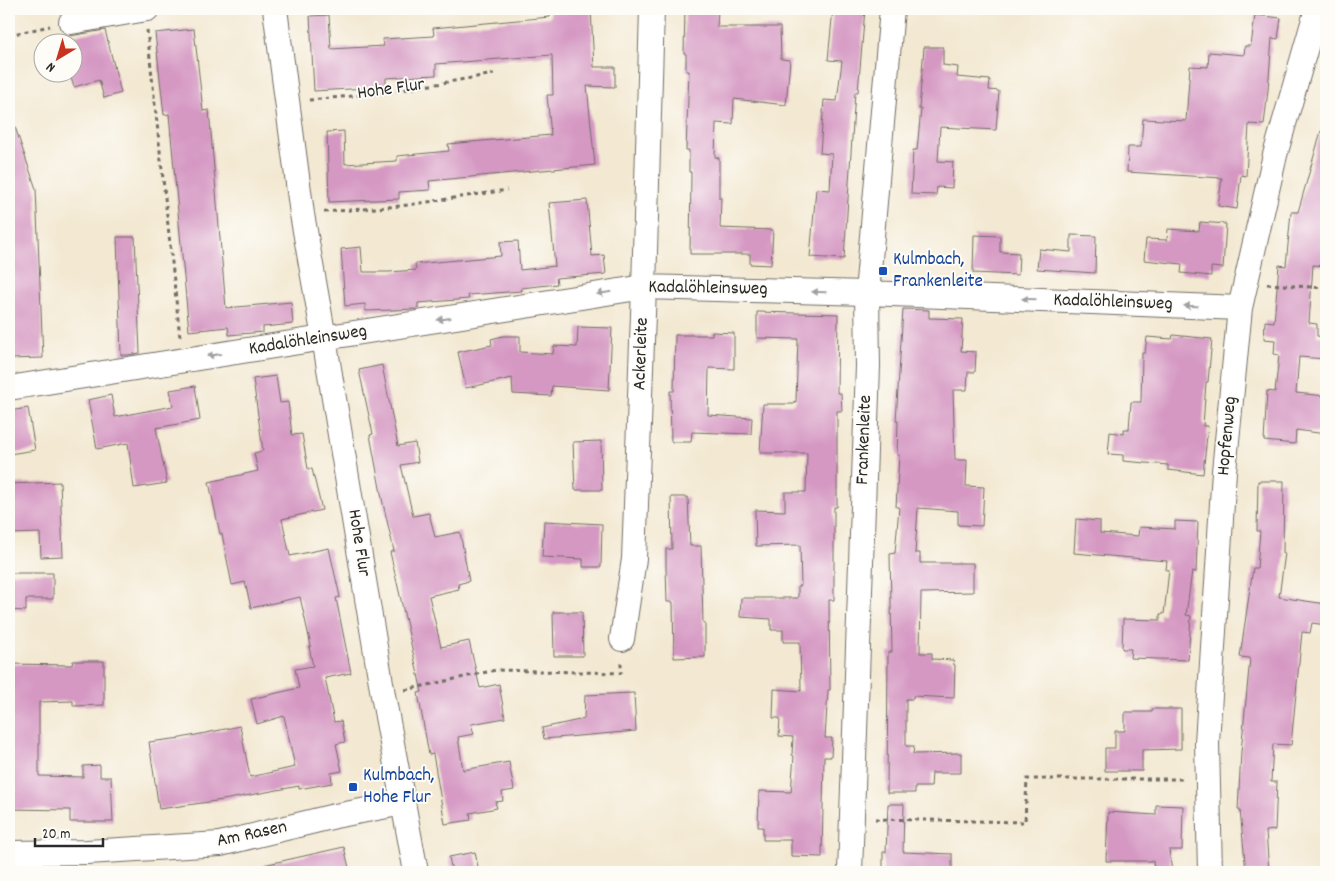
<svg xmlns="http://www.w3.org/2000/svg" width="1335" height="881" viewBox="0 0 1335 881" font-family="Dekko,sans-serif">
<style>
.building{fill:#d598c3}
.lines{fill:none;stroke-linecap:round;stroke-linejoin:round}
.minor-casing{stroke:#716d65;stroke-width:26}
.path{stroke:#716d65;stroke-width:3;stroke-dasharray:4 4;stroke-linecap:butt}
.minor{stroke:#fff;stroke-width:24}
.oneway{fill:#a0a0a0}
.transit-dot{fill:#1a4fb4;stroke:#fdfcf7;stroke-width:2}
.labels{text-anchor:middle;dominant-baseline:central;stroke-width:4;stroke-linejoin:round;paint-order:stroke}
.street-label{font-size:19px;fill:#2b2b2b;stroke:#fdfcf7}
.transit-label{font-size:19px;fill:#164399;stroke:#fdfcf7;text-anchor:start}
</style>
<rect width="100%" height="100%" fill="#fdfcf7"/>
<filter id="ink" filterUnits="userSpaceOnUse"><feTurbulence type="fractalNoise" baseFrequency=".02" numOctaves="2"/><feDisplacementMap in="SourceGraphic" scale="10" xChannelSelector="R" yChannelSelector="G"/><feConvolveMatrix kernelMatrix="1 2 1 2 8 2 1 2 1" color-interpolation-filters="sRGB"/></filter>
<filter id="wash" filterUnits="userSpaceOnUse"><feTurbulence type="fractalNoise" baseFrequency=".0096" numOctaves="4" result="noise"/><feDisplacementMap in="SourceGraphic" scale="20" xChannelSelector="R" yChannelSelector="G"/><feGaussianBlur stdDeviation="1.12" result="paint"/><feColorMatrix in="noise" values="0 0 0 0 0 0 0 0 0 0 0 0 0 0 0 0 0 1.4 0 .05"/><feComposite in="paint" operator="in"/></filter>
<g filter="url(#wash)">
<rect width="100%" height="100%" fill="#f3e8d1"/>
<g id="blocks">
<path class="building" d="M550 9H591L594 67H615V87L587 86 595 165 429 181 430 190 399 192V199L329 202 327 132 344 131 345 164 397 161V156L449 151 448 144 551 135 547 95H553L552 55 436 64V75L386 78V87L314 91 310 16 329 15 331 49 384 46 383 39 434 36 433 28 550 17Z
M685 9H718L717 27H780L781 59 790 60 786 105 734 99 733 124 716 123 715 157 719 158V198H721L720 228 773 230 771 265 750 264V254H690L691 172H689V150H686L689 71H686V54L684 53Z
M833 9H865L858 92H855L844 259 810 257 816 189 830 190 832 154 820 153 824 100 837 101 842 61 828 60Z
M1255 15 1281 18 1278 39 1272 38 1268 90 1264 125 1249 124 1246 176 1241 175 1237 209 1218 206 1222 178 1127 172 1128 147H1141L1143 119 1186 121 1190 66 1208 67 1209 52 1244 55 1245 46H1251Z
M194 29 203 111 209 110 226 308 291 302 293 324 263 327V332L229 335 228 327 189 331 169 114 164 115 155 33Z
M105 30 121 93 104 98 99 80 74 87 69 72H72V42H60L58 38Z
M924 47H943V65L958 67 957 77 990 80 989 90 999 91 996 130 940 127 938 161 953 162 952 188 937 187 936 195 911 194 913 150H917L921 109H919Z
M9 118H12L36 189 43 358 9 359Z
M1321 131 1326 132V266L1313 265 1309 323 1317 324V336L1326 337V359L1299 357 1296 393 1326 396V434L1296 430 1295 444 1264 441 1267 391 1275 392 1279 355 1274 354 1275 340 1264 339 1265 321 1274 322 1279 265 1286 266 1291 212H1298Z
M587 200 592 256 604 255 606 274 556 278 557 284 521 288 522 291 468 295 469 299 418 303V309L366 311 365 304 345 306 341 249 361 247 363 272H389L416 270 415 264 501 256 500 242 518 241 520 270 555 266 549 203Z
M1200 222 1226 224 1223 268 1211 267V276L1181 273 1182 264 1144 260 1146 239 1167 240 1168 229 1199 231Z
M974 235 1000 236V252L1019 253 1018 275 973 273Z
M1071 235 1096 236 1095 273 1037 269 1039 249 1071 252Z
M117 237H135L140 353 128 355H121Z
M903 309 929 310V318L963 319 961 351 976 352 975 372H968L967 390H953L955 460H967L966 486 984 487 982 526 958 525V511L918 508 915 553H920V563H973V592L921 593 920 653H932V659L953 660 954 665H955L954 698 913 696V699H906V746H914L913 754 961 753V773H932L931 787H915V793H887L888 652H892L890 554 895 553 899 507H896L899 455H897L898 421H896Z
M757 312 838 314 837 393H841L842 411H837V507H834V600H829L830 690H828L825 738H832L831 757H824L822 857 791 856V840H763V827H758L759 791 791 792 794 756 792 755 793 737 779 736 780 718H773L774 689 801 691 800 642H783V630H771V619L740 617 741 598H798V586H801L800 545 756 546 755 510 785 511V492H806L807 453H760L763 404H794V401L796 402 798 339 757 338Z
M578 327 612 328 609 390 552 386 551 396 513 394 512 378 466 388 458 352 492 345 491 339 503 336H520V352L553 354 554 346 577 347Z
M712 332 734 333V369L709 368 708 415 752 418 751 434 692 432 691 442H671L670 391H674L675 335H712Z
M1173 335 1212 339 1208 382H1206L1203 426H1208L1203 474 1168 470V465L1123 461V455L1108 454 1110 432 1124 434V429H1129L1131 402H1141L1142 353H1145L1147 337 1172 339Z
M382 365 398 446 415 443 418 462 401 465 413 516 429 513 435 537 460 532 469 581 458 584 459 589 429 596 441 647 469 641 480 688 499 684 505 718 471 724 474 734 458 737 463 770 509 762 514 790 502 792 503 801 495 802 497 808 470 813 471 820 445 824 433 754 429 755 418 693 422 692 390 552 394 551 382 499 370 435 373 434 359 370Z
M276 376 280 403 288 402 292 435 302 434 308 469H312L322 510 282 519 290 556 329 548 340 597 336 598 351 673 325 678 334 722 341 721 345 742 336 744 342 771 331 773 332 783 299 789V786L223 800 159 809 149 742 181 738 240 726 250 777 295 767 284 716 257 724 251 699 299 688 295 669 313 666 309 647 311 646 300 597 251 608 245 582 232 585 222 534H220L209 482 258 471 254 453 263 451 253 379Z
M195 386 200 420 156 428 167 483 134 488 128 443 97 449 88 400 111 395 115 417 173 406 170 390Z
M28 408 35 450 9 454V411Z
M601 441 602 490H575L573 442Z
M1258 481H1284L1283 553H1285L1279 597 1326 604V625L1312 623 1310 633 1302 632 1291 745 1273 744 1271 782H1277L1275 830 1266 831 1269 872H1246L1240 810H1238L1241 752 1250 658 1240 657 1253 568H1257L1260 531H1257Z
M60 482 63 556 41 557 40 533 9 534V484Z
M671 497H688L690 546H701L703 623H705V657L674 658 673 602H667L666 568V549H672Z
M1076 519 1100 521V533L1138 536 1139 527 1175 529V521L1198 522 1196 572 1192 571 1186 615 1191 616 1188 660 1130 658 1131 649H1122L1123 619 1160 620V614H1164L1169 570H1166L1167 561 1074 553Z
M544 521 602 524 601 567H583V559L542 557Z
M9 573H53V599H26V611L9 610Z
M553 612H582L583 656H554Z
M73 661H104V705L73 706V701L39 702V776L83 777V766L100 765V777H111L113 822H70V810L9 809V664L72 665Z
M634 693 636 731 544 739 542 728 584 719 585 695Z
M1152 709H1181V749L1142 750V771H1105V748H1115V731H1125V712H1152Z
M888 804H904L903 852 952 854V872H883V852H886Z
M1156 805 1183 806 1182 850H1169L1172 872H1154L1153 861H1106L1108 812 1156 815Z
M344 847 350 872H265L264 865Z
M475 852 479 872H452L449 857Z"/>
</g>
</g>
<g filter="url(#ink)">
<use href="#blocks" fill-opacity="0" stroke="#716d65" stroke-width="1"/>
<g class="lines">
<g class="minor-casing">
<path id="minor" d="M275 9 302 214 324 338 383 695 416 872
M71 22 147 9
M9 388 644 287 867 293 1240 308
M622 639 634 559 644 287 652 9
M9 853 87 852 220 844 335 816 403 803
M850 872 868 366 867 293 892 9
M1210 872 1207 743 1224 471 1240 308 1275 155 1317 9"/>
</g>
<path class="path" d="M147 30 180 337
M9 35 50 26
M309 100 385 93 494 74
M324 212 401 206 507 190
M1267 284 1326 288
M405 690 496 670 621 673V662
M875 819 1025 822 1027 779H1185"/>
<use href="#minor" class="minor"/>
</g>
<defs><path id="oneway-solid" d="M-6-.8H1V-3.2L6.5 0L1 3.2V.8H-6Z" transform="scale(1.25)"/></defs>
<g class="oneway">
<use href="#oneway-solid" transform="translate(819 292) rotate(-179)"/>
<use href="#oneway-solid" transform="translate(604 293) rotate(171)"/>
<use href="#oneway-solid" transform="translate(1029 299) rotate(-178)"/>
<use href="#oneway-solid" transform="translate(1191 306) rotate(-178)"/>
<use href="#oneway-solid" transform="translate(444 319) rotate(171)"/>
<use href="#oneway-solid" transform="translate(214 355) rotate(171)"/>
</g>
</g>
<g class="transit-dot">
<rect x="878" y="266" width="10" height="10" rx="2.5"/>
<rect x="348" y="782" width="10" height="10" rx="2.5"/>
</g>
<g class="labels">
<g class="street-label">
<text transform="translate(391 90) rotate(-8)">Hohe Flur</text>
<text transform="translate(708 289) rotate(1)">Kadalöhleinsweg</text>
<text transform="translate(1113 303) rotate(2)">Kadalöhleinsweg</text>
<text transform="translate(308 341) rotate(-9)">Kadalöhleinsweg</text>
<text transform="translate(642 354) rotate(-88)">Ackerleite</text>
<text transform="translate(1228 436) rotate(-85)">Hopfenweg</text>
<text transform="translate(865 440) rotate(-88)">Frankenleite</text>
<text transform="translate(358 543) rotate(81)">Hohe Flur</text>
<text transform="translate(252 835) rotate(-12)">Am Rasen</text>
</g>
<g class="transit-label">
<text x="893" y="260">Kulmbach,<tspan x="893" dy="22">Frankenleite</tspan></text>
<text x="363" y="776">Kulmbach,<tspan x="363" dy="22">Hohe Flur</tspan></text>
</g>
</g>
<rect width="1335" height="881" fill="none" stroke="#fdfcf7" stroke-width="30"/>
<g transform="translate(58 58) rotate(218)"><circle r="24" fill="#fdfcf7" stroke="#a9a8a5"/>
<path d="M0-4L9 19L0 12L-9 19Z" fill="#c8321e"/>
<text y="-8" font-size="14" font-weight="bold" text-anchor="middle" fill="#2b2b2b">N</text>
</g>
<path d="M35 838v8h68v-8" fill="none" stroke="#2b2b2b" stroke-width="2.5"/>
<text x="42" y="838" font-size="15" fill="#2b2b2b" stroke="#fdfcf7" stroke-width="4" paint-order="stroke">20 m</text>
</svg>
